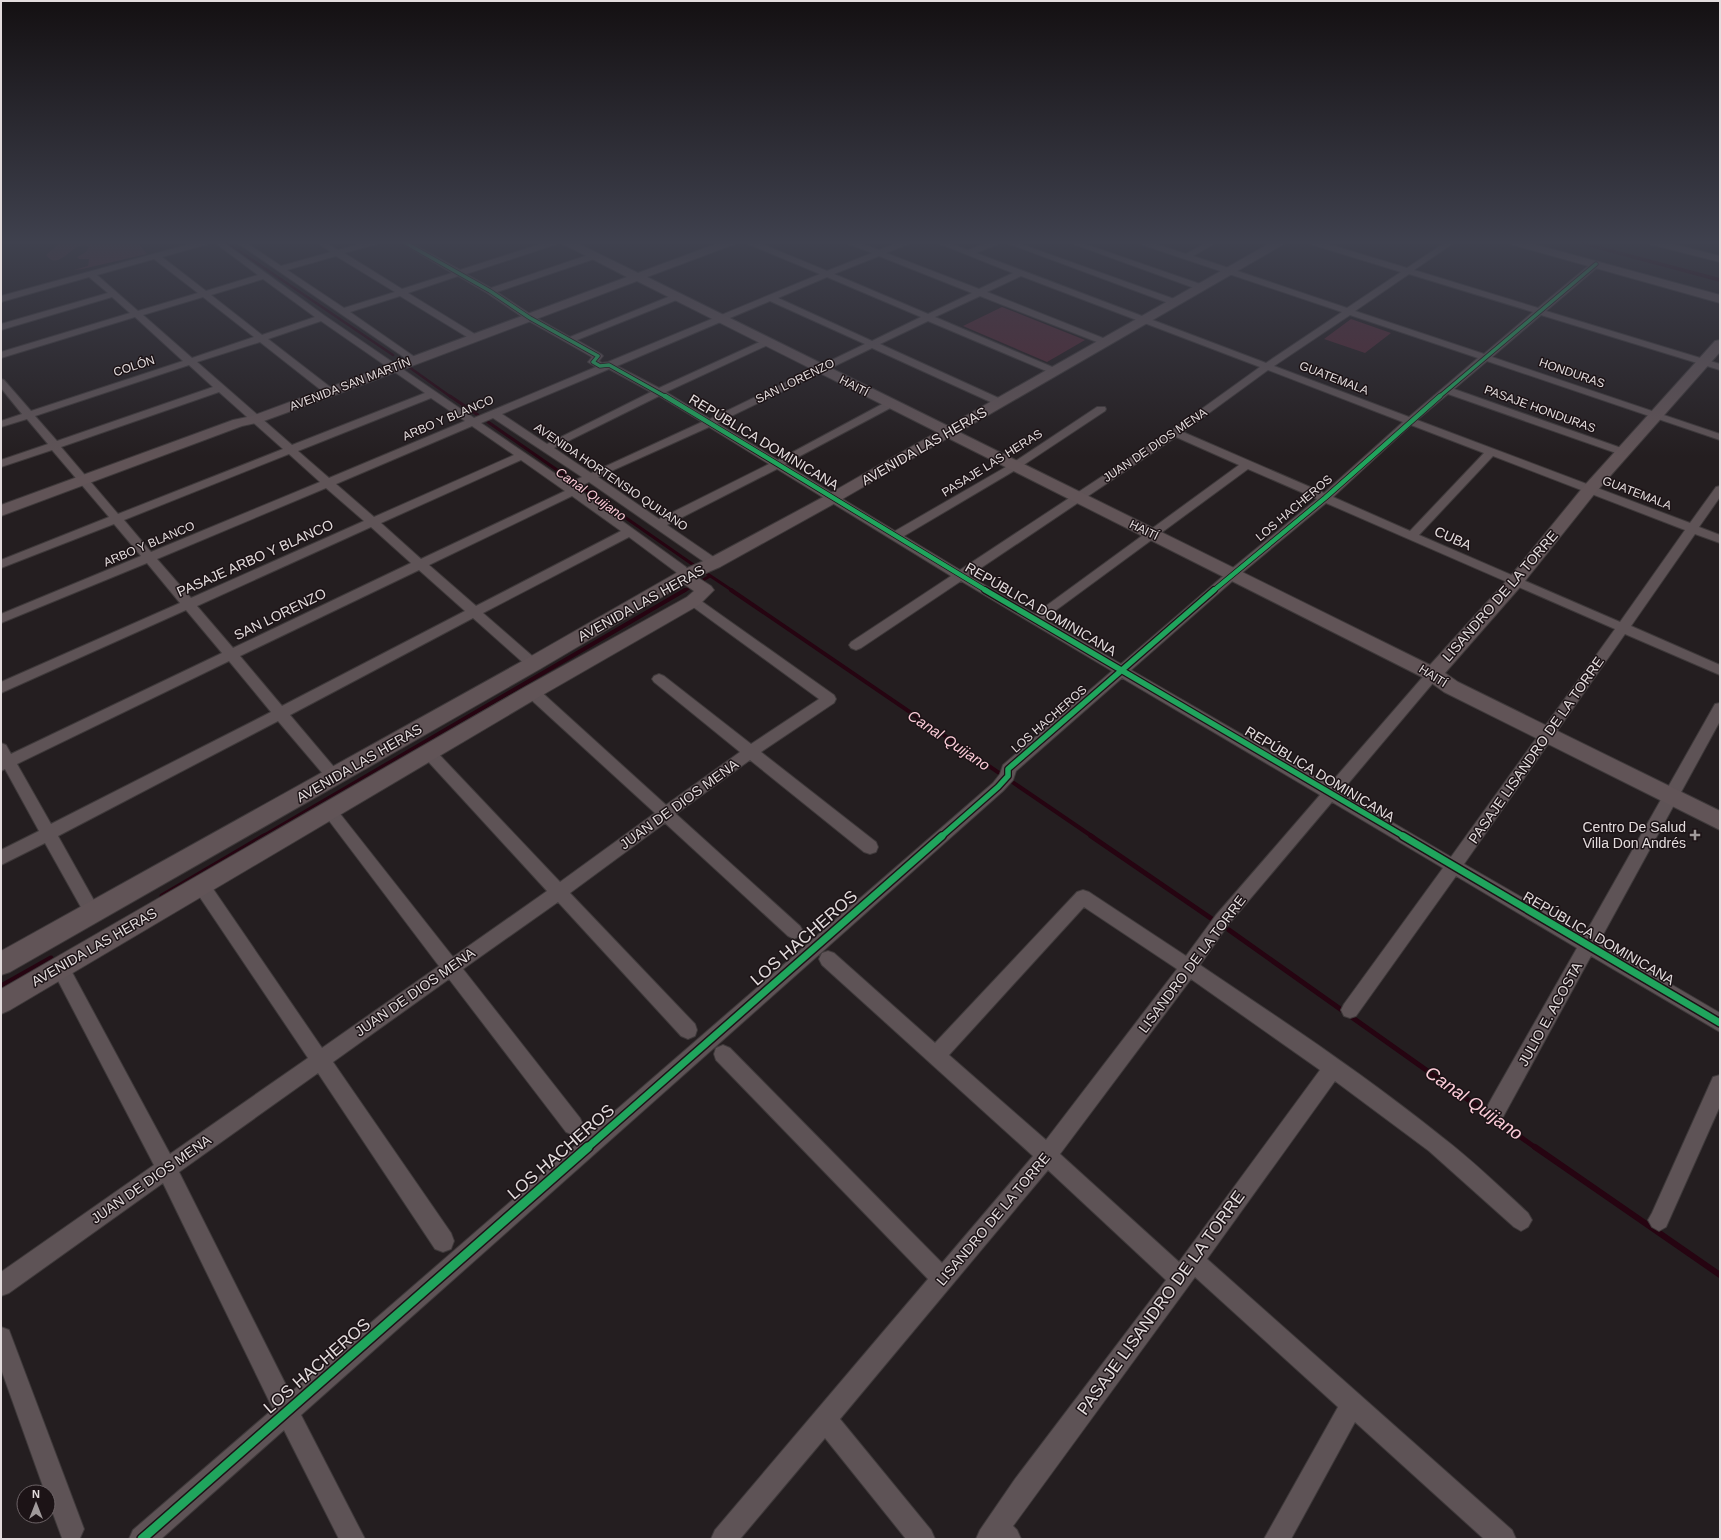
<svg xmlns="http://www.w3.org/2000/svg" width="1721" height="1540" viewBox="0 0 1721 1540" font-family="Arial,sans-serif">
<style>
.green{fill:#522835}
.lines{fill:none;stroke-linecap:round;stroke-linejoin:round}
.stream-far4{stroke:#260411;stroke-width:2.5}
.stream-far3{stroke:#260411;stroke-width:3}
.stream-far2{stroke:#260411;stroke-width:4}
.stream-far1{stroke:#260411;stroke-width:5}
.stream{stroke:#260411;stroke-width:6}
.canal{fill:#260411;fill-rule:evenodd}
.street-casing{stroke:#3e393a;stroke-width:2}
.secondary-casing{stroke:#3e393a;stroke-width:2}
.street{fill:#5e5356;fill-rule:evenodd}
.secondary{fill:#615457;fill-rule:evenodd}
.cycleway-far4-casing{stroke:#1c1316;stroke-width:5}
.cycleway-far3-casing{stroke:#1c1316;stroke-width:6}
.cycleway-far2-casing{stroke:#1c1316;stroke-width:8}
.cycleway-far1-casing{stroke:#1c1316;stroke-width:10}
.cycleway-casing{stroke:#1c1316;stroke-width:12}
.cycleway-far4{stroke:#20a55d;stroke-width:3.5}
.cycleway-far3{stroke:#20a55d;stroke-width:4.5}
.cycleway-far2{stroke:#20a55d;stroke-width:5.5}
.cycleway-far1{stroke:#20a55d;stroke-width:7}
.cycleway{stroke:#20a55d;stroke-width:9}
.poi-dot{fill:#a09a9b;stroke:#1c1316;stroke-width:1.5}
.labels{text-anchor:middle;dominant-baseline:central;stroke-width:3;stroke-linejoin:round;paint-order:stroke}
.far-street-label{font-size:12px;fill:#e3dcdd;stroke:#1c1316}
.far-water-label{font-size:13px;font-style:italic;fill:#fcccd8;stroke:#1c1316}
.street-label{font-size:14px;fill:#e3dcdd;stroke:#1c1316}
.poi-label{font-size:14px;fill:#e3dcdd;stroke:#1c1316;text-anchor:end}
.water-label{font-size:15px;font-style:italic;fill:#fcccd8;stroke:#1c1316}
.near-street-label{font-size:17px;fill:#e3dcdd;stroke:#1c1316}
.near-water-label{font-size:18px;font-style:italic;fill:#fcccd8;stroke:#1c1316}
</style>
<rect width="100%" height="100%" fill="#241e20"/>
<path class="green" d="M61 242H101L105 243 109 242H137L147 254 82 269 74 270 88 266 89 259H79L77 257 86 252 89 247C74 237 60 274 46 255Z
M1002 307 1085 340 1047 362 963 326Z
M1351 319 1391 333 1365 353 1324 339Z"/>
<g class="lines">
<path class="stream-far4" d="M226 242 393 355
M409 367 451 397"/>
<path class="stream-far3" d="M450 396 478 415
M488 422 695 566
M706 573 733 591
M684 591 710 576"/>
<path class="stream-far2" d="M731 590 1093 837
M262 837 685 590"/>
<path class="stream-far1" d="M1091 836 1212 919
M162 896 264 836
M1229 930 1536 1148
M1 986 51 958"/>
<path class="stream" d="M1535 1147 1720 1275"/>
<path class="canal" d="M1574 242H1584L1720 278V282L1575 243Z"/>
<g class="street-casing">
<path id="street" d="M197 242H209L208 244 162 257 206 291 258 275 214 242H223L325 316 474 418 596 367 588 362 592 357 527 320 487 293 458 276 408 293 478 336 480 338 478 340H472L400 296 350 312 419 360 417 362H411L236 242H245L281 266 331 252 316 242H325L338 250 366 242H378L377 244 344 253 402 289 452 273 400 242H409L460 270 547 242H558L557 244 466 274 491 288 591 254H597V258L497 292 533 316 570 337 673 295H679L680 297 679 299 577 340 601 354 603 356 599 361 602 363 608 362 820 274 748 244 747 242H757L827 271 872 253 849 244 848 242H858L879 250 899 242H909L908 244 886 253 979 289 1013 273 935 242H946L968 250 989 242H999L998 244 976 253 1266 363 1342 312 1140 244 1139 242H1150L1186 254 1208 242H1217L1193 256 1347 308 1401 272 1310 244 1309 242H1321L1407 268 1446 242H1455L1414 270 1538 308 1593 262H1599V266L1546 311 1720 364V370L1541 315 1492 357 1720 434V440L1487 361 1454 389 1627 450 1628 452 1623 455 1619 454 1448 394 1417 420 1690 523 1716 487 1720 486V497L1699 527 1720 535V543L1695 534 1631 626 1720 665V675L1625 634 1464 864 1585 934 1715 704 1720 703V721L1599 942 1720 1013V1032L1591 956 1503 1117 1496 1120 1489 1117 1486 1110 1489 1103 1577 948 1456 876 1356 1016 1350 1018 1344 1016 1341 1010 1344 1004 1443 868 1332 802 1228 925 1200 965C1282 1020 1365 1075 1442 1137 1472 1160 1500 1187 1528 1213L1532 1220 1528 1227 1521 1231 1514 1227 1429 1151 1335 1081 1207 1259 1512 1530 1516 1539H1484L1355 1422 1291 1539H1264L1338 1407 1195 1277 1013 1526 1017 1530 1021 1539H976L980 1530 1015 1479 1166 1280 1048 1170 840 1419 931 1530 935 1539H906L825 1438 740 1539H711L715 1530 928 1279 716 1060 714 1054 716 1048 723 1045 730 1048 942 1263 1033 1156 822 965 819 959 822 953 828 951 834 953 935 1043 1077 892 1083 890 1089 892 1186 956 1216 915 1320 795 1122 678 1016 771 1013 780 1003 791 301 1415 365 1539H339L284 1430 161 1539H129L133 1530 273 1409 163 1183 9 1293 1 1296V1272L154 1165 54 973 51 967 54 961 60 959 66 961 170 1154 308 1058 195 890 193 885 195 880 201 878 207 880 322 1048 439 966 324 814 321 810 324 806 329 804 334 806 453 957 547 891 424 757 422 753 424 749 429 747 434 749 560 882 655 813 527 696 525 692 527 688 532 687 537 688 666 805 740 752 654 682 652 679 654 676 659 674 664 676 751 744 819 699 689 604 687 601 689 598 693 597 697 598 834 695 836 699 834 703 761 752 876 842 878 847 876 852 870 854 864 852 750 760 676 814 800 926 803 931 800 936 794 939 788 936 665 823 570 893 695 1024 697 1030 695 1036 688 1039 681 1036 558 902 463 969 580 1118 583 1125 580 1132 573 1135 566 1132 449 979 333 1062 451 1233 454 1241 451 1249 443 1252 435 1249 318 1073 179 1172 290 1393 993 783 1000 774 1003 765 1112 671 961 581 861 648 856 650 851 648 849 645 851 642 951 576 777 469 667 525 718 560 720 563 718 566H710L589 482 579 487V490L686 567 690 576 688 579H680L676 572 629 537 483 613 538 661 540 664 538 667 533 669 528 667 473 618 290 715 339 773 342 777 339 781 334 783 329 781 278 721 58 836 101 913 99 918 93 920 87 918 45 843 1 865V850L39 831 5 769 1 771V743L6 745 11 754 222 653 186 610 1 693V682L180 603 147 563 1 623V614L141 556 114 524 1 568V560L109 517 52 450 1 467V460L48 444 27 419 1 427V421L22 414 1 388V379L4 380 31 411 183 361 135 317 1 358V352L130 313 112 297 1 330V324L108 293 89 277 1 302V296ZM336 256 395 292 344 308 287 270ZM879 256 972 293 928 314 834 274ZM154 259 198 293 138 311 97 275ZM1409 274 1533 312 1484 354 1355 311ZM1021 276 1260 367 1171 431 960 570 904 536 1019 468 1105 411 1106 409 1105 407H1097L1011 464 895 531 785 464 894 406 895 404 894 402H886L778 460 717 423 872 348 995 404H1003L1004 402 1003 400 880 344 928 321 1051 373H1057L1059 371 1057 369 935 317 980 296 1102 344H1108L1110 342 1108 340 987 292ZM827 277 921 317 872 341 778 298ZM263 279 315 317 262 335 211 295ZM203 297 254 337 192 358 143 315ZM770 301 865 344 710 419 666 392 770 344 772 342 770 340H764L659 388 617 366ZM1350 315 1478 358 1409 417 1274 366ZM321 321 425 393 292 445 197 362 260 342 326 394H334L335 392 334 390 268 339ZM189 365 213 387 57 441 35 416ZM609 369 651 392 547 444 502 414ZM1268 370 1403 422 1324 493 1183 432ZM219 392 283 449 118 514 61 447ZM659 396 702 422 591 473 554 448ZM431 398 465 421 329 478 298 451ZM493 418 582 477 569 483 481 423ZM1411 425 1484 453 1410 531 1333 497ZM472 426 514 455 374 517 336 484ZM709 427 769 464 659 519 598 477ZM1176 437 1239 465 1035 614 969 576ZM289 454 320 482 151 552 124 520ZM1493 456 1685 530 1620 622 1419 535ZM521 460 565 491 421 559 381 523ZM1248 469 1317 499 1229 571 1121 664 1044 619ZM326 488 364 521 191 598 157 559ZM572 496 621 531 476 606 429 565ZM1326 503 1615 629 1451 857 1341 792 1438 677 1440 674 1438 671 1433 669 1428 671 1329 785 1131 670 1237 577ZM371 527 411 563 233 648 197 606ZM419 570 465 611 282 706 240 656ZM229 661 271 712 51 824 17 764ZM1084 907 1177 969 1046 1140 949 1055ZM1191 979 1320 1070 1179 1262 1060 1154Z
M1004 242H1015L1177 300 1178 302 1177 304H1171Z
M1068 242H1079L1203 285 1204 287 1200 290 1197 289Z
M1720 1075V1106L1666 1227 1659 1231 1652 1227 1648 1220 1652 1213 1713 1077Z
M1 1327 9 1330 12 1338 84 1529 80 1538H62L48 1500V1492H45L1 1369Z"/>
</g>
<g class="secondary-casing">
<path id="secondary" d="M562 242H575L638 273 721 242H736L735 244 647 277 948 426 1272 242H1285L1284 244 959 432 1430 665 1509 578 1584 486 1715 341 1720 340V352L1596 492 1521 586 1445 673 1458 682 1720 811V830L1444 692 1426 679 948 438 839 501 720 567 697 577 711 586 714 590 699 605 539 697 10 1010 1 1014V989L525 687 687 597 694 591 684 584 540 669 10 972 1 975V951L526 659 678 572 708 559 827 495 937 432 637 281 335 395 261 422 242 426 1 516V505L233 420 252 416 325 389 627 277 563 244Z
M1508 242H1526L1720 295V303L1510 244Z
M1648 242H1665L1720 256V262L1649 244Z"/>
</g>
<use href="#street" class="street"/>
<use href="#secondary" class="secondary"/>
<g class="cycleway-far4-casing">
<path id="cycleway-far4" d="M404 242 490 291 530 318 598 356 593 362 600 366 609 365 666 397
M1439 397 1596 264"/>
</g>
<g class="cycleway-far3-casing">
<path id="cycleway-far3" d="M665 396 987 591
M1213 591 1325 498 1440 396"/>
</g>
<g class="cycleway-far2-casing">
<path id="cycleway-far2" d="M985 590 1405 837
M941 837 998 787 1008 776V769L1214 590"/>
</g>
<g class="cycleway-far1-casing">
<path id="cycleway-far1" d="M1403 836 1720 1023
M587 1148 942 836"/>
</g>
<g class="cycleway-casing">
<path id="cycleway" d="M142 1539 588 1147"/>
</g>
<use href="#cycleway-far4" class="cycleway-far4"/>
<use href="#cycleway-far3" class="cycleway-far3"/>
<use href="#cycleway-far2" class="cycleway-far2"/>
<use href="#cycleway-far1" class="cycleway-far1"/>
<use href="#cycleway" class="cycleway"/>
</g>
<linearGradient id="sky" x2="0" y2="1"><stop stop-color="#141012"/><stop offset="0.53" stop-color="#3f414e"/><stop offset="1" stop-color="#3f414e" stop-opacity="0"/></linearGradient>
<rect width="1721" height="457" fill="url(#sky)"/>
<path class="poi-dot" d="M1693 829h4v4h4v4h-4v4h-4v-4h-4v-4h4z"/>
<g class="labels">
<g class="far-street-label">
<text transform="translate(134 366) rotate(-18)">COLÓN</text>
<text transform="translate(1572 373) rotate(19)">HONDURAS</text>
<text transform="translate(1334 378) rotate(21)">GUATEMALA</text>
<text transform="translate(795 381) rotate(-26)">SAN LORENZO</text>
<text transform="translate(350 384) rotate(-21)">AVENIDA SAN MARTÍN</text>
<text transform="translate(854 386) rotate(27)">HAITÍ</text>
<text transform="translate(1540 409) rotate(20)">PASAJE HONDURAS</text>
<text transform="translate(448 418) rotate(-23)">ARBO Y BLANCO</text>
<text transform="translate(1155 445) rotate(-34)">JUAN DE DIOS MENA</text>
<text transform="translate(992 463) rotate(-32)">PASAJE LAS HERAS</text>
<text transform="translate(611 477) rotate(34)">AVENIDA HORTENSIO QUIJANO</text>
<text transform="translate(1637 493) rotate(21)">GUATEMALA</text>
<text transform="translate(1294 508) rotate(-40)">LOS HACHEROS</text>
<text transform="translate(1144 530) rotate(26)">HAITÍ</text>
<text transform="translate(149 544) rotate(-23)">ARBO Y BLANCO</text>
<text transform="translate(1433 676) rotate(32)">HAITÍ</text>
<text transform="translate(1049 719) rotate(-41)">LOS HACHEROS</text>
</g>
<g class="far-water-label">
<text transform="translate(591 494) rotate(35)">Canal Quijano</text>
</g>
<g class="street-label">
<text transform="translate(764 442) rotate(31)">REPÚBLICA DOMINICANA</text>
<text transform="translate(924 446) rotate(-30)">AVENIDA LAS HERAS</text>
<text transform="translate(1453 538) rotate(24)">CUBA</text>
<text transform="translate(255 558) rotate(-24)">PASAJE ARBO Y BLANCO</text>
<text transform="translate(1500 596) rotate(-49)">LISANDRO DE LA TORRE</text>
<text transform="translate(641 603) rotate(-29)">AVENIDA LAS HERAS</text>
<text transform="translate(1041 609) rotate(30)">REPÚBLICA DOMINICANA</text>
<text transform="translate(280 614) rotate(-26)">SAN LORENZO</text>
<text transform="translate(1536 750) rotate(-55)">PASAJE LISANDRO DE LA TORRE</text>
<text transform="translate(359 763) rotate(-30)">AVENIDA LAS HERAS</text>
<text transform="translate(1320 774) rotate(31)">REPÚBLICA DOMINICANA</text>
<text transform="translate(679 804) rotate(-36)">JUAN DE DIOS MENA</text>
<text transform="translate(1599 938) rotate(30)">REPÚBLICA DOMINICANA</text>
<text transform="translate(94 947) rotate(-30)">AVENIDA LAS HERAS</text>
<text transform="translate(1192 964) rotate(-53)">LISANDRO DE LA TORRE</text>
<text transform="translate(415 992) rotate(-35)">JUAN DE DIOS MENA</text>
<text transform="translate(1550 1014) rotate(-61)">JULIO E. ACOSTA</text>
<text transform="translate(151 1179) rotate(-35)">JUAN DE DIOS MENA</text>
<text transform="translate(993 1219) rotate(-50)">LISANDRO DE LA TORRE</text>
</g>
<g class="poi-label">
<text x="1686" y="827">Centro De Salud<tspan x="1686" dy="16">Villa Don Andrés</tspan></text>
</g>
<g class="water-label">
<text transform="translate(949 740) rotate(34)">Canal Quijano</text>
</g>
<g class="near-street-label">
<text transform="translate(804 938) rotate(-41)">LOS HACHEROS</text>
<text transform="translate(561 1152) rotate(-41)">LOS HACHEROS</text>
<text transform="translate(1161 1303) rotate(-54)">PASAJE LISANDRO DE LA TORRE</text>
<text transform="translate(317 1366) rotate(-41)">LOS HACHEROS</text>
</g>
<g class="near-water-label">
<text transform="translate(1474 1103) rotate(35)">Canal Quijano</text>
</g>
</g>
<rect width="1721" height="1540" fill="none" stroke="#e3dcdd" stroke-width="4"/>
<g transform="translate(36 1504)"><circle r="19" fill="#1c1316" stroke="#6c6366"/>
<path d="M0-3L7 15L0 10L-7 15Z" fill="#a09a9b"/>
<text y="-6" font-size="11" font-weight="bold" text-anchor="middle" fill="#e3dcdd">N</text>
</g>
</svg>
